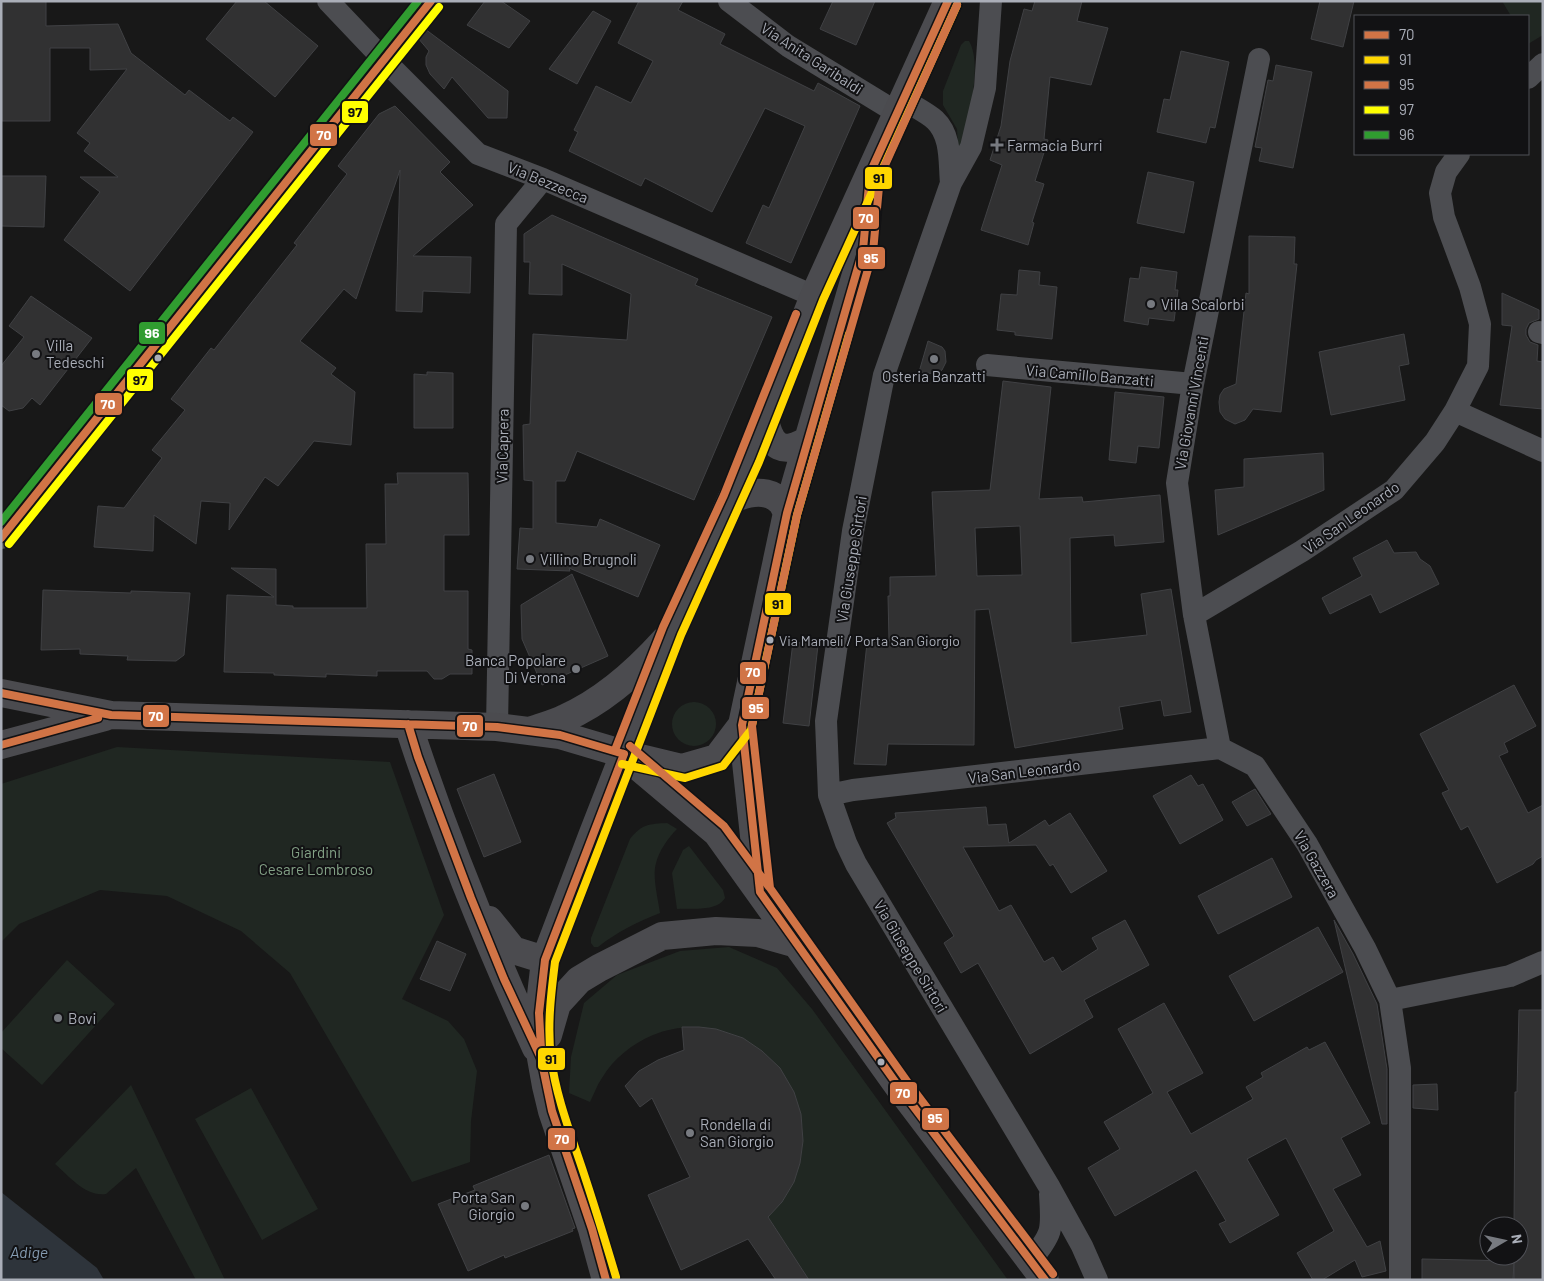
<svg xmlns="http://www.w3.org/2000/svg" width="1544" height="1281" viewBox="0 0 1544 1281" font-family="Barlow,sans-serif">
<style>
.green{fill:#202722}
.water{fill:#2e343b}
.building{fill:#313132;stroke:#404144;fill-rule:evenodd}
.lines{fill:none;stroke-linecap:round;stroke-linejoin:round}
.street{stroke:#4c4d51;stroke-width:22}
.secondary{stroke:#4b4b4f;stroke-width:28}
.bus-1-casing{stroke:#121214;stroke-width:11}
.bus-2-casing{stroke:#121214;stroke-width:11}
.bus-3-casing{stroke:#121214;stroke-width:11}
.bus-4-casing{stroke:#121214;stroke-width:11}
.bus-5-casing{stroke:#121214;stroke-width:11}
.bus-1{stroke:#d17446;stroke-width:8}
.bus-2{stroke:#ffd700;stroke-width:8}
.bus-3{stroke:#d17446;stroke-width:8}
.bus-4{stroke:#ff0;stroke-width:8}
.bus-5{stroke:#309c30;stroke-width:8}
.poi-dot{fill:#777a80;stroke:#121214;stroke-width:2}
.bus-dot{fill:#aaaeb8;stroke:#121214;stroke-width:2}
.labels{text-anchor:middle;dominant-baseline:central;stroke-width:4;stroke-linejoin:round;paint-order:stroke}
.bus-label{font-size:14px;fill:#aaaeb8;stroke:#121214;text-anchor:start}
.street-label{font-size:15px;fill:#aaaeb8;stroke:#121214}
.poi-label{font-size:15px;fill:#aaaeb8;stroke:#121214;text-anchor:start}
.park-label{font-size:15px;fill:#83a186;stroke:#121214}
.water-label{font-size:16px;font-style:italic;fill:#849ab0;stroke:#121214}
.line-badge{stroke:#121214;stroke-width:2}
.badge-label{font-size:14px;text-anchor:middle;font-weight:bold;fill:#fff}
.pale-badge-label{font-size:14px;text-anchor:middle;font-weight:bold;fill:#111}
</style>
<rect width="100%" height="100%" fill="#181818"/>
<path class="green" d="M1502 1H1543V35L1528 44V16H1511Z
M965 41H969C983 64 968 122 961 148H958L957 129 943 105V91L961 45Z
M672 724a22 22 0 1 1 44 0a22 22 0 1 1-44 0Z
M117 747 390 762 444 915 402 999 448 1021 464 1039 477 1071 471 1121 470 1162 412 1182 290 973 241 931 167 896 100 890 19 924 1 942V784Z
M667 823 677 829C668 838 659 851 656 863 652 876 658 899 660 913 637 922 617 932 598 947H594L591 943V938L630 839C642 824 649 824 667 823Z
M689 846 723 890 725 898C717 912 691 908 677 909L672 873 683 850Z
M729 947 777 968 812 1009 1008 1280H809L768 1217C778 1206 788 1194 794 1180 819 1120 789 1054 727 1033 703 1025 677 1025 653 1035 632 1044 614 1058 602 1078 597 1085 594 1094 590 1102L569 1093 571 1057 584 1003 617 975 680 951Z
M67 960 115 1004 42 1085 1 1048V1033Z
M131 1085 225 1280H196L136 1168 106 1194C86 1197 70 1177 55 1164Z
M251 1088 318 1209 262 1240 195 1119Z"/>
<path class="water" d="M1 1192 97 1268 104 1280H1Z"/>
<path class="building" d="M1 1H46V26L118 24 131 53 185 95 189 90 230 121 233 117 253 132 130 291 64 240 100 192 80 177H118L84 151 90 143 77 133 127 69 90 70V48H50V121H2Z
M237 1H264L318 46 275 97 206 39Z
M485 1H501L530 21 509 48 467 25Z
M639 1H683L678 10 725 34 720 44 814 91 818 83 860 106 791 263 746 243 763 205 769 208 805 126 765 108 712 212 645 178 641 186 569 151 578 132 574 130 596 86 631 103 653 61 618 43Z
M833 1H875L856 45 820 29Z
M1035 1H1082L1077 21 1108 28 1091 85 1050 77 1044 139 1048 140 1035 181 1044 184 1032 222 1034 223 1028 245 981 230 1002 165 990 160 1001 126 1010 61 1024 9 1032 11Z
M1320 1H1354L1343 47 1311 39Z
M593 11 611 21 577 84 549 69Z
M425 29 508 91 507 118H488L452 77 444 89 430 74 426 65V57L429 51 418 38Z
M1181 51 1229 62 1215 128 1210 127 1206 143 1157 132 1164 99 1170 100Z
M1276 65 1312 72 1293 168 1259 161 1262 148 1255 147 1268 80 1273 81Z
M395 106 450 162 440 172 473 205 413 256 471 257 470 293 423 291 422 312 396 311 400 170 356 299 344 289 300 341 336 368 331 374 355 392 351 445 314 441 278 486 265 477 229 530 230 503 201 501 196 544 154 515 153 551 94 547 98 506 124 508 162 458 152 450 185 410 171 399 211 348 214 350 297 245 294 243 347 174 338 166 379 114Z
M1148 172 1194 182 1184 233 1137 223Z
M1 176H46L44 227 1 226Z
M552 215 698 279 695 285 772 317 694 500 577 451 565 481H556V523L597 527 600 519 660 545 638 597 569 568 570 571 517 569 520 528 533 529V481L524 480 523 425 530 424 533 334 627 340 631 294 562 264V295L529 294 530 262H524V234Z
M1249 236 1295 237 1294 264H1297L1281 412 1253 409 1245 420 1235 424 1225 419 1220 412 1219 402 1220 395 1224 389 1236 384 1246 293 1249 294Z
M1141 267 1177 272 1175 290H1178L1174 321 1149 318 1148 325 1124 321 1130 278 1139 279Z
M1019 270 1040 272 1039 285 1057 287 1052 339 1015 335V332L997 330 1001 294 1017 295Z
M1502 293 1539 310V319L1529 323 1526 329V335L1530 342 1538 345 1537 361 1543 362V409L1500 405 1512 326 1502 325Z
M31 296 92 338 40 405 32 398 23 408 9 411 1 405V366L24 337 9 326Z
M1404 334 1409 364 1399 366 1405 400 1331 415 1319 352Z
M928 341 942 347 945 351 946 362 942 370 936 374 919 372Z
M427 372 453 373V428H414V374L427 375Z
M1003 381 1051 387 1039 499 1082 497 1083 502 1160 495 1164 542 1115 546 1114 535 1070 538 1071 643 1147 635 1141 594 1171 589 1191 712 1164 716 1161 700 1119 707 1123 729 1015 748 989 609 975 610 974 745 888 744 886 765 854 764 867 643 889 641 888 596H890V577L936 576 932 492 990 490ZM1020 526 1022 575 977 576 975 528Z
M1115 392 1164 397 1159 448 1138 446 1136 463 1109 460Z
M1323 453 1324 490 1218 535 1215 490 1244 487V459Z
M397 473H468L469 535H444V591H468V649L472 650V674H450L442 679H434L427 671H377V676L326 674V677L274 675V673L224 672 227 595 274 597 231 568 276 569V605L293 606V608H367L366 544H386L385 484H398Z
M1387 540 1394 553 1416 552 1420 559 1430 566 1439 584 1380 613 1371 594 1330 614 1322 598 1362 576 1353 558Z
M572 574 608 656 542 685 522 639 521 605Z
M43 590 131 593V591L190 593 184 655 176 661 127 660 128 656 80 654V649L41 650Z
M793 642 818 645 809 726 783 723Z
M1514 685 1536 726 1504 743 1508 752 1499 756 1528 813 1543 805V856L1536 860 1533 864 1497 883 1468 826 1461 830 1442 793 1449 790 1420 734Z
M494 774 521 842 484 857 457 789Z
M1191 775 1198 786 1203 784 1223 820 1180 844 1153 796Z
M1255 789 1271 814 1247 826 1232 802Z
M986 807 988 825 1006 824 1009 843 1045 820 1049 826 1070 813 1107 871 1071 893 1053 864 1050 866 1036 845 963 847 999 911 1011 905 1044 962 1053 957 1062 972 1098 949 1092 938 1125 920 1149 965 1084 1000 1093 1017 1030 1054 978 963 961 973 944 943 954 936 887 823 896 818 895 813Z
M1272 858 1292 897 1218 934 1198 896Z
M1334 920 1353 954 1377 1004 1387 1069V1124H1382Z
M1318 927 1343 972 1254 1021 1229 976Z
M437 941 466 954 450 991 420 979Z
M1164 1003 1203 1073 1167 1092 1191 1134 1253 1099 1246 1087 1263 1077 1261 1073 1307 1047 1309 1050 1325 1042 1370 1123 1341 1138 1361 1175 1333 1189 1367 1247 1380 1241 1386 1271 1362 1277 1355 1260 1322 1280H1313L1297 1253 1334 1231 1286 1138 1247 1159 1279 1215 1230 1243 1219 1224 1226 1221 1196 1170 1115 1216 1088 1168 1120 1149 1104 1122 1153 1093 1118 1029Z
M1519 1010H1543V1280H1514V1256H1519V1226H1514L1515 1092H1517Z
M682 1027H699L716 1029 743 1038 762 1051 780 1068 794 1092 801 1114 803 1141 800 1163 794 1182 782 1202 768 1217 809 1280H776L748 1239 681 1270 648 1195 690 1177 652 1098 640 1107 625 1086 639 1071 658 1060 684 1050Z
M1437 1084 1438 1110 1413 1108V1085Z
M549 1155 575 1228 572 1229 573 1231 505 1258 504 1255 468 1271 438 1204 475 1190 473 1186Z
M1422 1259 1514 1261 1513 1280H1422Z"/>
<g class="lines">
<path class="street" d="M328 1 385 61 478 154 543 179 814 296
M729 1 788 46 896 112
M991 1 985 88 971 147 951 183 884 375 853 531 826 721 829 795 846 843 856 864 1050 1188 1082 1246 1097 1280
M1528 78 1543 64
M902 99C913 106 926 112 935 120 952 136 949 163 951 183
M1539 332 1543 333
M987 365 1193 384
M1455 411 1543 451
M1 538 431 1
M1194 615 1302 551 1394 490 1435 442 1455 411 1478 366 1480 324 1470 287 1444 217 1440 193 1446 172 1459 154
M497 727 506 224 543 179
M1220 748 1194 615 1177 483 1193 384 1259 59
M1220 748 1255 766 1307 844 1365 948 1390 1000 1400 1068V1280
M829 795 853 790 1220 748
M1390 1000 1510 976 1543 962
M1031 1260C1054 1232 1052 1229 1050 1194"/>
<path class="secondary" d="M765 420C771 448 783 455 808 440
M733 499C747 493 765 488 779 500 783 503 785 509 787 513
M1 693 111 715 497 727 560 735 624 754 682 768 717 758 742 725 787 513 863 250 868 195
M408 724C444 835 488 943 536 1048
M742 725 760 891
M533 730C544 726 555 723 565 718 604 701 637 671 665 640
M1 745 105 717
M629 759 717 833 901 1090 1045 1280
M489 920 513 950 545 960
M548 1035 557 1004 579 980 599 968 662 936 716 931 758 933 797 944
M606 1280 592 1229 552 1111 546 1086 541 1058 539 1013 545 960 592 836 672 631 750 458 814 296 948 1"/>
<g class="bus-1-casing">
<path id="bus-1" d="M948 1 870 173 863 250 787 513 742 725 760 892 901 1090 1045 1280
M1 538 431 1
M1 693 111 715 497 727 560 735 624 754
M408 724 418 757 471 898 504 979 541 1058 552 1111 592 1229 606 1280
M1 745 98 718
M541 1049 539 1013 545 960 624 754"/>
</g>
<g class="bus-2-casing">
<path id="bus-2" d="M622 764 685 778 723 766 751 730 797 515 849 334
M616 1277C605 1240 594 1204 582 1168 570 1132 556 1096 551 1058 547 1026 551 994 555 962L681 635 759 462 823 300 957 5"/>
</g>
<g class="bus-3-casing">
<path id="bus-3" d="M957 5 880 176 873 252 797 515 752 726 770 888 909 1084 1053 1274
M630 746 724 826 769 887
M615 750 663 627 724 495 796 314"/>
</g>
<g class="bus-4-casing">
<path id="bus-4" d="M9 544 439 7"/>
</g>
<g class="bus-5-casing">
<path id="bus-5" d="M1 522 418 1"/>
</g>
<use href="#bus-1" class="bus-1"/>
<use href="#bus-2" class="bus-2"/>
<use href="#bus-3" class="bus-3"/>
<use href="#bus-4" class="bus-4"/>
<use href="#bus-5" class="bus-5"/>
</g>
<g class="poi-dot">
<path d="M994.5 137.5h5v5h5v5h-5v5h-5v-5h-5v-5h5z"/>
<circle cx="1151" cy="304" r="5"/>
<circle cx="36" cy="354" r="5"/>
<circle cx="934" cy="359" r="5"/>
<circle cx="530" cy="559" r="5"/>
<circle cx="576" cy="669" r="5"/>
<circle cx="58" cy="1018" r="5"/>
<circle cx="690" cy="1133" r="5"/>
<circle cx="525" cy="1206" r="5"/>
</g>
<g class="bus-dot">
<circle cx="158" cy="358" r="4.5"/>
<circle cx="770" cy="640" r="4.5"/>
<circle cx="881" cy="1062" r="4.5"/>
</g>
<g class="labels">
<g class="bus-label">
<text x="779" y="640">Via Mameli / Porta San Giorgio</text>
</g>
<g class="street-label">
<text transform="translate(812 58) rotate(33)">Via Anita Garibaldi</text>
<text transform="translate(548 182) rotate(22)">Via Bezzecca</text>
<text transform="translate(1090 375) rotate(5)">Via Camillo Banzatti</text>
<text transform="translate(1191 403) rotate(-80)">Via Giovanni Vincenti</text>
<text transform="translate(502 446) rotate(-89)">Via Caprera</text>
<text transform="translate(1351 517) rotate(-35)">Via San Leonardo</text>
<text transform="translate(851 559) rotate(-81)">Via Giuseppe Sirtori</text>
<text transform="translate(1024 771) rotate(-7)">Via San Leonardo</text>
<text transform="translate(1317 864) rotate(60)">Via Gazzera</text>
<text transform="translate(911 956) rotate(59)">Via Giuseppe Sirtori</text>
</g>
<g class="poi-label">
<text x="1007" y="145">Farmacia Burri</text>
<text x="1161" y="304">Villa Scalorbi</text>
<text x="46" y="345">Villa<tspan x="46" dy="17">Tedeschi</tspan></text>
<text x="934" y="376" text-anchor="middle">Osteria Banzatti</text>
<text x="540" y="559">Villino Brugnoli</text>
<text x="566" y="660" text-anchor="end">Banca Popolare<tspan x="566" dy="17">Di Verona</tspan></text>
<text x="68" y="1018">Bovi</text>
<text x="700" y="1124">Rondella di<tspan x="700" dy="17">San Giorgio</tspan></text>
<text x="515" y="1197" text-anchor="end">Porta San<tspan x="515" dy="17">Giorgio</tspan></text>
</g>
<g class="park-label">
<text x="316" y="852">Giardini<tspan x="316" dy="17">Cesare Lombroso</tspan></text>
</g>
<g class="water-label">
<text x="29" y="1251">Adige</text>
</g>
</g>
<g class="line-badge">
<rect x="341" y="100" width="28" height="24" rx="5" fill="#ff0"/>
<rect x="309" y="123" width="29" height="24" rx="5" fill="#d17446"/>
<rect x="864" y="166" width="29" height="24" rx="5" fill="#ffd700"/>
<rect x="852" y="206" width="28" height="24" rx="5" fill="#d17446"/>
<rect x="857" y="246" width="29" height="24" rx="5" fill="#d17446"/>
<rect x="138" y="321" width="28" height="24" rx="5" fill="#309c30"/>
<rect x="126" y="368" width="28" height="24" rx="5" fill="#ff0"/>
<rect x="94" y="392" width="29" height="24" rx="5" fill="#d17446"/>
<rect x="764" y="592" width="28" height="24" rx="5" fill="#ffd700"/>
<rect x="739" y="661" width="28" height="24" rx="5" fill="#d17446"/>
<rect x="741" y="696" width="29" height="24" rx="5" fill="#d17446"/>
<rect x="142" y="704" width="28" height="24" rx="5" fill="#d17446"/>
<rect x="456" y="714" width="28" height="24" rx="5" fill="#d17446"/>
<rect x="537" y="1047" width="29" height="24" rx="5" fill="#ffd700"/>
<rect x="889" y="1081" width="29" height="24" rx="5" fill="#d17446"/>
<rect x="921" y="1107" width="29" height="24" rx="5" fill="#d17446"/>
<rect x="547" y="1127" width="29" height="24" rx="5" fill="#d17446"/>
</g>
<g class="badge-label">
<text x="324" y="140">70</text>
<text x="866" y="223">70</text>
<text x="871" y="263">95</text>
<text x="152" y="338">96</text>
<text x="108" y="409">70</text>
<text x="753" y="677">70</text>
<text x="756" y="713">95</text>
<text x="156" y="721">70</text>
<text x="470" y="731">70</text>
<text x="903" y="1098">70</text>
<text x="935" y="1123">95</text>
<text x="562" y="1144">70</text>
</g>
<g class="pale-badge-label">
<text x="355" y="117">97</text>
<text x="879" y="183">91</text>
<text x="140" y="385">97</text>
<text x="778" y="609">91</text>
<text x="551" y="1064">91</text>
</g>
<rect width="1544" height="1281" fill="none" stroke="#aaaeb8" stroke-width="5"/>
<rect x="1354" y="15" width="175" height="140" fill="#121214" stroke="#4f5056"/>
<rect x="1364" y="31" width="25" height="8" fill="#d17446" stroke="#4f5056"/>
<text x="1399" y="40" font-size="15" fill="#aaaeb8">70</text>
<rect x="1364" y="56" width="25" height="8" fill="#ffd700" stroke="#4f5056"/>
<text x="1399" y="65" font-size="15" fill="#aaaeb8">91</text>
<rect x="1364" y="81" width="25" height="8" fill="#d17446" stroke="#4f5056"/>
<text x="1399" y="90" font-size="15" fill="#aaaeb8">95</text>
<rect x="1364" y="106" width="25" height="8" fill="#ffff00" stroke="#4f5056"/>
<text x="1399" y="115" font-size="15" fill="#aaaeb8">97</text>
<rect x="1364" y="131" width="25" height="8" fill="#309c30" stroke="#4f5056"/>
<text x="1399" y="140" font-size="15" fill="#aaaeb8">96</text>
<g transform="translate(1504 1241) rotate(81)"><circle r="24" fill="#121214" stroke="#4f5056"/>
<path d="M0-4L9 19L0 12L-9 19Z" fill="#777a80"/>
<text y="-8" font-size="14" font-weight="bold" text-anchor="middle" fill="#aaaeb8">N</text>
</g>
</svg>
